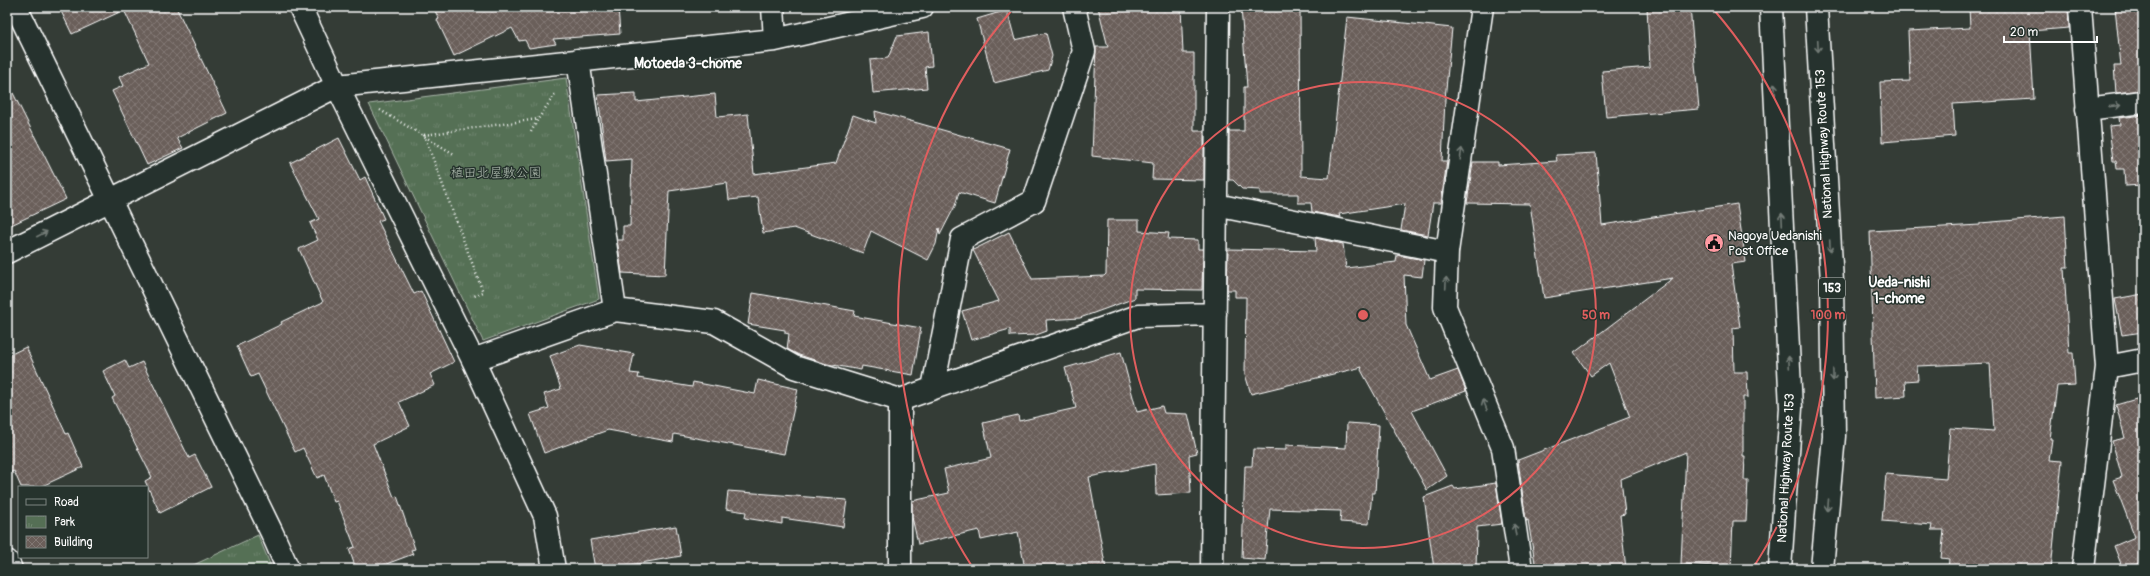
<svg xmlns="http://www.w3.org/2000/svg" width="2150" height="576" viewBox="0 0 2150 576" font-family="Pangolin,'Klee One',sans-serif">
<style>
.park{fill:url(#park-tufts);stroke:#aab7aa}
.building{fill:url(#building-cross-hatch);stroke:#fff}
.lines{fill:none;stroke-linecap:round;stroke-linejoin:round}
.minor-casing{stroke:#fff;stroke-width:25}
.highway-casing{stroke:#fff;stroke-width:25}
.path{stroke:#fff;stroke-width:2.5;stroke-dasharray:1 3;stroke-linecap:butt}
.minor{stroke:#26332d;stroke-width:22}
.highway{stroke:#26332d;stroke-width:22}
.oneway{stroke:#727a76}
.ring{fill:none;stroke:#e05e5e;stroke-width:2}
.labels{text-anchor:middle;dominant-baseline:central;stroke-width:3;stroke-linejoin:round;paint-order:stroke}
.shield{fill:#26332d;stroke:#bec2c0;stroke-width:1}
.shield-label{font-size:12px;font-weight:bold;fill:#fff}
.street-label{font-size:13px;fill:#fff;stroke:#26332d}
.park-label{font-size:13px;fill:#b2beb2;stroke:#26332d}
.poi-label{font-size:13px;fill:#fff;stroke:#26332d;text-anchor:start}
.neighbourhood-label{font-size:14px;font-weight:bold;fill:#fff;stroke:#26332d}
.centre{fill:#e05e5e;stroke:#26332d;stroke-width:2}
.ring-label{font-size:12px;text-anchor:middle;font-weight:bold;fill:#e05e5e;stroke:#26332d;stroke-width:3;stroke-linejoin:round;paint-order:stroke}
</style>
<defs>
<pattern id="park-tufts" width="24" height="20" patternUnits="userSpaceOnUse"><rect width="24" height="20" fill="#556f55"/><path d="M3 7l-1-3M5 7V3M7 7l1-3M15 17l-1-3M17 17v-4M19 17l1-3" fill="none" stroke="#6e856e"/></pattern>
<pattern id="building-cross-hatch" width="8" height="8" patternUnits="userSpaceOnUse"><rect width="8" height="8" fill="#6b5f5a"/><path d="M0 0l8 8M0 8l8-8" fill="none" stroke="#817773"/></pattern>
</defs>
<rect width="100%" height="100%" fill="#343c36"/>
<filter id="ink" filterUnits="userSpaceOnUse"><feTurbulence type="fractalNoise" baseFrequency=".025" numOctaves="2"/><feDisplacementMap in="SourceGraphic" scale="8" xChannelSelector="R" yChannelSelector="G"/><feConvolveMatrix kernelMatrix="1 2 1 2 8 2 1 2 1" color-interpolation-filters="sRGB"/></filter>
<g filter="url(#ink)">
<path class="park" d="M566 78 599 299 483 341 369 104Z
M258 535 272 569H185Z"/>
<path class="building" d="M59 7H176L227 113 177 138 183 148 147 165 112 91 123 86 119 77 149 63 124 10 72 34Z
M433 7H618L620 34 553 39 556 44 529 48 525 40 519 41 512 28 454 56 437 20 439 19Z
M1098 7H1181L1183 53H1194V131H1204V180L1152 179 1153 163 1092 156 1096 47H1108Z
M1241 7H1300L1301 176 1329 178 1347 17 1452 28 1445 99 1442 161H1447L1441 203H1433L1428 235 1401 230 1405 204 1339 214 1340 217 1312 212 1311 203H1298V194H1260V190L1242 189 1233 180H1229V131H1244V87H1247Z
M1647 7H1690L1699 109 1606 117 1602 71 1650 67Z
M1969 7H2068L2069 28 2030 31 2034 99 1953 104 1955 136 1882 142 1880 82 1910 81 1908 31 1970 28Z
M2115 7H2143V90L2116 93 2114 66H2121Z
M1007 10 1015 40 1046 33 1052 56 1048 70 994 83 977 19Z
M929 32 932 66 925 67 927 88 873 93 870 60 888 58 897 36Z
M7 81 66 199 7 227Z
M636 93V102L715 94 717 117 748 114 754 174 836 163 853 115 876 123 875 111 1010 149 995 203 959 192 955 206 940 235 939 228 936 244 928 260 871 231 863 253 794 228 763 233 758 197 729 200 727 183 669 191 665 275 622 273 617 240H623V226H630L632 159 606 161 598 95Z
M2143 115V185L2125 186 2124 169H2117L2116 161H2113L2109 126 2120 125 2119 118Z
M339 138 360 180 365 177 384 219 378 221 414 294 421 291 454 362 430 374 435 385 399 402 410 426 373 444 394 497 397 496 415 549 411 550 413 554 373 569H356L349 549 355 547 337 501 334 502 324 475 317 478 303 448 295 452 258 374 251 377 237 346 282 324 281 322 323 302 299 249 318 240 310 223 319 219 290 163Z
M1596 153 1602 225 1737 204 1746 262 1731 264 1740 327 1733 328 1734 372H1747L1748 397H1743V456H1745L1744 480H1748L1746 521H1733L1731 567 1681 564 1686 452 1621 479 1625 514 1620 515 1626 569H1536L1528 520 1526 521 1518 460 1630 417 1609 363 1591 376 1574 353 1673 278 1544 298 1530 204 1467 203 1473 162H1498V165L1557 161 1556 155Z
M2065 216 2068 268H2064L2069 353H2073L2075 385 2057 386 2050 439H2052L2049 460 2062 461 2051 569H1948L1949 559 1941 558 1944 530H1931L1932 525 1882 521 1886 474 1946 479 1950 428 1994 431 1990 363 1917 366 1918 380 1905 381 1906 396 1875 398 1870 231 1980 225V223Z
M1107 220H1139V231L1169 233 1168 239 1198 240V249H1203L1202 290 1135 289V298L1080 318 1046 320 1047 331 1036 335 1010 336V329L971 340 962 311 999 301 973 250 1009 232 1032 279 1104 276 1106 274Z
M1315 238 1343 244 1346 268 1396 262 1397 255 1424 260 1422 277 1404 275 1406 325 1430 380 1458 370 1466 391 1412 411 1447 476 1427 490 1361 370 1362 367 1251 394 1245 374 1246 297H1235V290H1227L1228 249 1316 251Z
M753 293 855 311 854 316 921 328 913 375 862 366 861 370 827 364 799 355 787 349 789 334 785 333V330L748 324Z
M2143 294V332L2122 335 2115 299Z
M580 345 634 354 630 373 639 374 638 378 692 387 693 382 755 394 758 380 798 389 784 454 674 434 673 442 608 430 544 453 530 414 549 408 544 394 561 389 550 356Z
M26 347 66 434 68 433 83 467 40 487H21L14 471 7 474V356Z
M1121 352 1137 412 1162 406 1164 413 1188 414 1197 453 1189 455 1191 493 1156 495 1155 464 1089 477 1106 569H1025L1018 532 981 540 979 530 918 544 912 517V501L949 493 944 469 991 458 983 423 1018 415 1019 421 1076 408 1065 368Z
M125 360 129 368 142 362 189 458 195 455 211 487 160 513 145 481 152 477 112 398 115 396 103 371Z
M2143 397V562L2123 569 2114 546 2135 537 2113 480 2122 477 2112 441 2125 438 2116 405Z
M1347 423 1379 425 1375 493H1372L1369 524 1340 522 1341 511 1270 509 1265 560 1242 558 1245 466H1252L1253 449 1286 450V445L1346 448Z
M1496 483 1502 524 1477 527 1476 569H1434L1424 497 1453 486 1455 489Z
M728 491 847 500 843 527 782 518V524L745 518 746 512 726 509Z
M676 526 681 556 607 569H595L590 540Z"/>
<g class="lines">
<g class="minor-casing">
<path id="minor" d="M16 7 272 533 288 569
M300 7 337 86 473 360 545 516 554 569
M773 7 775 40
M1482 7 1447 252 1445 307 1503 448 1521 569
M2080 7 2107 367 2083 569
M578 60 615 310
M2087 109 2143 102
M1216 205 1447 252
M7 252 337 86 775 40 922 7
M473 360 615 310 714 322 794 367 900 400 1138 316 1215 314
M2107 367 2143 360
M933 388 962 239 1034 201 1084 51 1074 7
M900 400V569
M7 561 11 569
M1212 569 1218 7"/>
</g>
<g class="highway-casing">
<path id="highway" d="M1771 7 1791 408 1780 569
M1816 7 1832 282 1834 436 1822 569"/>
</g>
<path class="path" d="M380 110 454 154
M531 132 538 119
M424 135 483 292 472 297
M424 135 538 119 555 94"/>
<use href="#minor" class="minor"/>
<use href="#highway" class="highway"/>
</g>
<defs><path id="oneway-shaft" d="M-6 0H5M1.5-3L5.5 0L1.5 3" fill="none" stroke-width="1.6" stroke-linecap="round" stroke-linejoin="round"/></defs>
<g class="oneway">
<use href="#oneway-shaft" transform="translate(1818 46) rotate(87)"/>
<use href="#oneway-shaft" transform="translate(1775 89) rotate(-93)"/>
<use href="#oneway-shaft" transform="translate(2115 106) rotate(-6)"/>
<use href="#oneway-shaft" transform="translate(1461 154) rotate(-82)"/>
<use href="#oneway-shaft" transform="translate(1782 219) rotate(-93)"/>
<use href="#oneway-shaft" transform="translate(42 234) rotate(-27)"/>
<use href="#oneway-shaft" transform="translate(1830 246) rotate(87)"/>
<use href="#oneway-shaft" transform="translate(1446 283) rotate(-87)"/>
<use href="#oneway-shaft" transform="translate(1789 362) rotate(-93)"/>
<use href="#oneway-shaft" transform="translate(1833 375) rotate(89)"/>
<use href="#oneway-shaft" transform="translate(1485 405) rotate(-112)"/>
<use href="#oneway-shaft" transform="translate(1828 505) rotate(95)"/>
<use href="#oneway-shaft" transform="translate(1515 530) rotate(-99)"/>
</g>
</g>
<g class="ring">
<circle cx="1363" cy="315" r="233"/>
<path d="M973 568A465 465 0 0 1 1012 10M1714 10A465 465 0 0 1 1753 568"/>
</g>
<defs>
<g id="civic-disc" transform="scale(1)"><circle r="9.5" fill="#ff9aa2" stroke="#26332d"/><path d="M-.6-6.5H3V-4.5H.6V-3L4-1V1h2V6H-6V1h2V-1L-.6-3ZM-1.2 2.5V6h2.4V2.5Z" fill="#111"/></g>
</defs>
<g fill-rule="evenodd">
<use href="#civic-disc" x="1714" y="243"/>
</g>
<g class="labels">
<rect class="shield" x="1819" y="278" width="26" height="20" rx="3"/>
<g class="shield-label">
<text x="1832" y="288">153</text>
</g>
<g class="street-label">
<text transform="translate(1824 144) rotate(-93)">National Highway Route 153</text>
<text transform="translate(1786 468) rotate(-87)">National Highway Route 153</text>
</g>
<g class="park-label">
<text x="496" y="173">植田北屋敷公園</text>
</g>
<g class="poi-label">
<text x="1728" y="236">Nagoya Uedanishi<tspan x="1728" dy="15">Post Office</tspan></text>
</g>
<g class="neighbourhood-label">
<text x="688" y="63">Motoeda 3-chome</text>
<text x="1899" y="282">Ueda-nishi<tspan x="1899" dy="16">1-chome</tspan></text>
</g>
</g>
<circle cx="1363" cy="315" r="6" class="centre"/>
<g class="ring-label">
<text x="1596" y="319">50 m</text>
<text x="1828" y="319">100 m</text>
</g>
<rect width="2150" height="576" fill="none" stroke="#26332d" stroke-width="24"/>
<rect x="12" y="12" width="2126" height="552" fill="none" stroke="#fff" stroke-width="1.5" filter="url(#ink)"/>
<rect x="18" y="486" width="130" height="72" fill="#26332d" stroke="#7d8581"/>
<rect x="26" y="499" width="20" height="6" fill="#26332d" stroke="#7d8581"/>
<text x="54" y="506" font-size="12" fill="#ffffff">Road</text>
<rect x="26" y="516" width="20" height="12" fill="url(#park-tufts)" stroke="#7d8581"/>
<text x="54" y="526" font-size="12" fill="#ffffff">Park</text>
<rect x="26" y="536" width="20" height="12" fill="url(#building-cross-hatch)" stroke="#7d8581"/>
<text x="54" y="546" font-size="12" fill="#ffffff">Building</text>
<path d="M2004 36v6h93v-6" fill="none" stroke="#ffffff" stroke-width="2"/>
<text x="2010" y="36" font-size="12" fill="#ffffff" stroke="#26332d" stroke-width="3" paint-order="stroke">20 m</text>
</svg>
